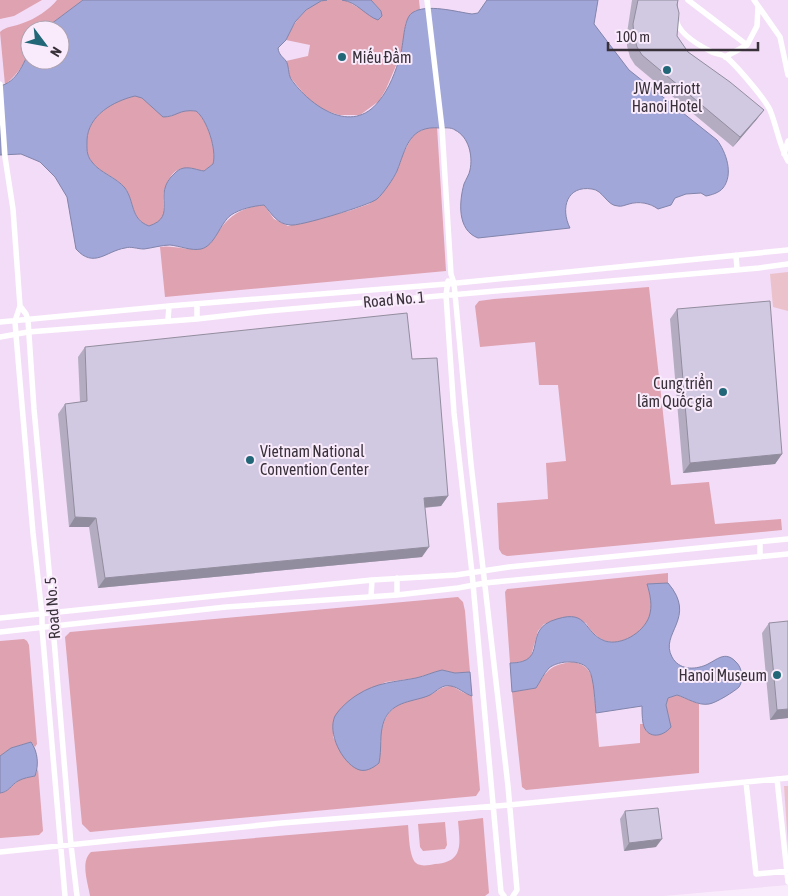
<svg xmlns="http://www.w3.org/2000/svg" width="788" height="896" viewBox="0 0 788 896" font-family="'Asap Condensed',sans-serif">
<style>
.built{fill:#f3dcf7;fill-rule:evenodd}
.green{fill:#ebc2cb}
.forest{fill:#dea2b0}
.water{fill:#a2a7da;stroke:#8284aa;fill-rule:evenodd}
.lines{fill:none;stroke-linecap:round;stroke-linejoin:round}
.service{stroke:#fff;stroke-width:5.5}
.wall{fill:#b4adc2}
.shaded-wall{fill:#928d9e}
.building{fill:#d1c9e1;stroke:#928d9e}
.poi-dot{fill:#226777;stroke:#faebfc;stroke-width:2}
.labels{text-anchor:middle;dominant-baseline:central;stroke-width:4;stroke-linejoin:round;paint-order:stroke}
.poi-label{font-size:16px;fill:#383139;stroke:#faebfc;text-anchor:start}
.street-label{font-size:16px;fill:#383139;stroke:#faebfc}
</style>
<rect width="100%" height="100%" fill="#faebfc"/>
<path class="built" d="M0 0H788V885L664 896H0ZM30 30H60V60H30Z"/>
<path class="green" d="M788 272V311L773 307 770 274Z
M784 786H788V845Z"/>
<path class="forest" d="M0 0H42L14 16 0 19Z
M57 0H83L43 30H30C30 56 25 67 5 85L0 32C6 26 14 27 23 23 35 19 49 10 57 0Z
M327 0H345L371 15 382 16 381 11 371 0H419L420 10H416L406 22 401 54 386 89 379 101 360 115H339L321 109 309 100 290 77 286 61 308 56 310 45 286 40C294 22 307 3 327 0Z
M135 95C148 99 153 112 169 117L182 110 196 111C207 119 217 150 213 164L204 171C196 170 188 166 180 169 170 172 163 189 163 199 164 215 167 220 149 226 130 219 135 202 125 188 117 177 100 173 92 162 86 155 87 148 87 140 88 115 114 101 135 95Z
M428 127H437L446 271 165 297 160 247C175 244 196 255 209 244 214 240 217 232 221 228 231 214 246 206 264 205L274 219 288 226 349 211 369 204 385 189 396 174 402 156 413 135Z
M649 287 671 485 709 482 715 524 781 519 782 530 507 556 502 554 499 549 497 503 548 499 546 463 566 461 558 385H539L535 342 480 347 475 306 479 301 494 299Z
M668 573V583L647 584C650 595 654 608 649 619 642 633 622 646 606 641 597 638 590 630 586 623L565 617 544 624 538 631 531 656 526 661 510 663 505 592 507 589Z
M458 597 463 602 465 611 470 672 455 673 442 670 416 678 386 682 359 694 343 707 336 716 333 723V737L343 755 381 748C380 726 385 709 407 700 414 698 421 698 427 696 437 693 439 686 452 686L464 693 472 696 480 790 476 796 90 832 82 824 65 637 70 632Z
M24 639 27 641 29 645 37 744 35 747 31 742 11 748 0 756V641Z
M572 662C584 664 589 668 593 680L599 747 640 743V724H643L647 732 669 718 666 705 668 698 677 695 699 704V773L526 790 522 787 512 692 536 688C547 670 550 665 572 662Z
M38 769 43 831 39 835 0 838V793C9 792 11 786 18 781 22 778 30 777 35 776Z
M483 818 489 893 485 896H90C88 883 80 862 91 852L408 825C409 834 409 857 416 863 421 867 429 865 435 864 464 862 460 844 458 821Z
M445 822 447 845 445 849 423 851 420 847 418 824Z"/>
<path class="water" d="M83 0H327L321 1 306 10 295 22 286 40 278 48C279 55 282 56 286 61 289 65 288 74 291 79 310 106 352 136 379 101 389 89 396 71 400 56 404 45 403 19 412 13 426 3 457 12 472 14L478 13 487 0H598L594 24 629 70 717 140C726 152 734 174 723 188 719 193 711 195 706 196L701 193 686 194 675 198 671 205 658 209C650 203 639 201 629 204 625 205 621 207 618 206 607 206 603 190 592 189 567 185 560 208 570 228L478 238C457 230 459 202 464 184 466 179 469 175 470 170 473 156 469 137 455 130 451 127 445 128 440 128 409 125 406 148 397 171 394 178 383 194 377 199 370 205 298 227 290 225 277 224 272 214 264 205 253 206 240 209 231 215 220 223 215 246 201 249 191 251 180 246 170 245 162 245 152 248 144 249 137 249 131 246 125 248 106 251 94 269 76 249L67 197 55 177 40 162 21 154 0 155V86C17 82 23 64 30 50V60H60V30H43ZM135 96 142 98 163 117C177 117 178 109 196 111 207 119 217 150 213 164L204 171C197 170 191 167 184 168 179 169 177 171 174 174 151 195 179 216 149 226 130 219 135 202 125 188 116 177 100 173 92 162 86 155 87 148 87 140 88 115 114 101 135 96Z
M342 0H371L381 11 382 16 378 20C366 16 357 2 342 0Z
M668 583C698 618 659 633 672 657 679 670 694 670 706 665 717 660 725 650 736 662 742 667 744 680 739 687 735 691 716 703 709 704 698 706 687 698 677 695L668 698 666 705 671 727C662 738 646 739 643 723 642 717 642 711 642 706L596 713C595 704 594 677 589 670 582 659 559 660 549 668 544 673 540 682 536 688L512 692 510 663C551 663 520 629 557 619 589 609 583 633 605 641 621 646 643 633 649 617 653 606 650 594 647 584Z
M442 670 455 673 470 672 472 696C465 694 458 687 451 686 442 684 437 691 430 695 415 702 392 700 384 721 379 734 382 749 379 763 373 768 365 773 357 769 342 762 327 733 335 716 340 708 349 700 357 695 377 682 395 682 416 678 425 676 433 672 442 670Z
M31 742C38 752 39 765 35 776 30 777 23 778 18 781 11 785 9 792 0 793V756L11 748Z"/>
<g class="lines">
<path class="service" d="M427 0 442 128 451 274 454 283 471 464 508 786 517 890 513 896
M688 0 747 45
M754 0 780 37 788 75
M676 19C678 34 700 46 712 52 716 54 722 54 726 57 736 65 765 99 770 110 777 127 779 145 788 161
M725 57 747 45 757 26 758 7
M0 84 5 157 13 209 20 306 15 321 16 335 33 533 42 615V628L65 896
M784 154 788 141
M736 255 737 269
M448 281 446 295 454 413 472 573 501 892 504 896
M197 305V319
M20 306 26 314 28 320 34 409 53 613V627L71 845 77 896
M168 320 169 306
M0 322 169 306 447 284 788 250
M0 337 28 332 197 319 268 311 759 268 788 264
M760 543V557
M397 595V578
M371 597 372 580
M0 618 372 580 456 575 509 567 788 539
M0 632 226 607 397 595 458 588 485 583 788 554
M777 779 788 882
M746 782 756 874 788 871
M0 852 282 823 509 805 788 778"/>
</g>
<path class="wall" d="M632 0H678L677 36 688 52 764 110 757 119 733 147 635 65 630 57 627 46V33Z
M677 309 782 454 775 464 683 473 670 319Z
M85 347 412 359 448 496 441 506 425 508 422 557 98 588 89 527H69L58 414 65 404 80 402 78 357Z
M769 623 788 718 770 720 762 633Z
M625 811 656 847 624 851 620 819Z"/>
<path class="shaded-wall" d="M764 110 757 119 733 147 740 137Z
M782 454 775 464 683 473 690 463Z
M448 496 441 506 417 508 424 498Z
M75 517 96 518 89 527H69Z
M429 547 422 557 98 588 105 578Z
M788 709V718L770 720 777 710Z
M662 839 656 847 624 851 629 843Z"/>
<path class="building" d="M638 0H678L677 5 679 13 677 36 688 52 730 82 764 110 740 137 642 55 637 47 634 36 633 24Z
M770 301 782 454 690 463 677 309Z
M407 313 412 359 437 358 448 496 424 498 429 547 105 578 96 518 75 517 65 404 87 401 85 347Z
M788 621V709L777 710 769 623Z
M658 808 662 839 629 843 625 811Z"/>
<g class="poi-dot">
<circle cx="342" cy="57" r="5"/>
<circle cx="667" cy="70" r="5"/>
<circle cx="723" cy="392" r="5"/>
<circle cx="250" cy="460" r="5"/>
<circle cx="777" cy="675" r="5"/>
</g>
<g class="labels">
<g class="poi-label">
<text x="352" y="57">Miếu Đầm</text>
<text x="667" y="88" text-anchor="middle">JW Marriott<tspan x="667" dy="18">Hanoi Hotel</tspan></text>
<text x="713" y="383" text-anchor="end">Cung triển<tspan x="713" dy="18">lãm Quốc gia</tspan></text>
<text x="260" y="451">Vietnam National<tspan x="260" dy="18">Convention Center</tspan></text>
<text x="767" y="675" text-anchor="end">Hanoi Museum</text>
</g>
<g class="street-label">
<text transform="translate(394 299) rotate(-5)">Road No. 1</text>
<text transform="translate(52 608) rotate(-94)">Road No. 5</text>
</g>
</g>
<g transform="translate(45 45) rotate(122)"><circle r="24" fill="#faebfc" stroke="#aca1ae"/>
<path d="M0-4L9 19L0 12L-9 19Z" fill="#226777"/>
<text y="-8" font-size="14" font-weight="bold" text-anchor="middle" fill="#383139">N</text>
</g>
<path d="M608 42v8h150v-8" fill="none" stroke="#383139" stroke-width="2.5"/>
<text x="616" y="42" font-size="15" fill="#383139" stroke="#faebfc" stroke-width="4" paint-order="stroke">100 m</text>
</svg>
